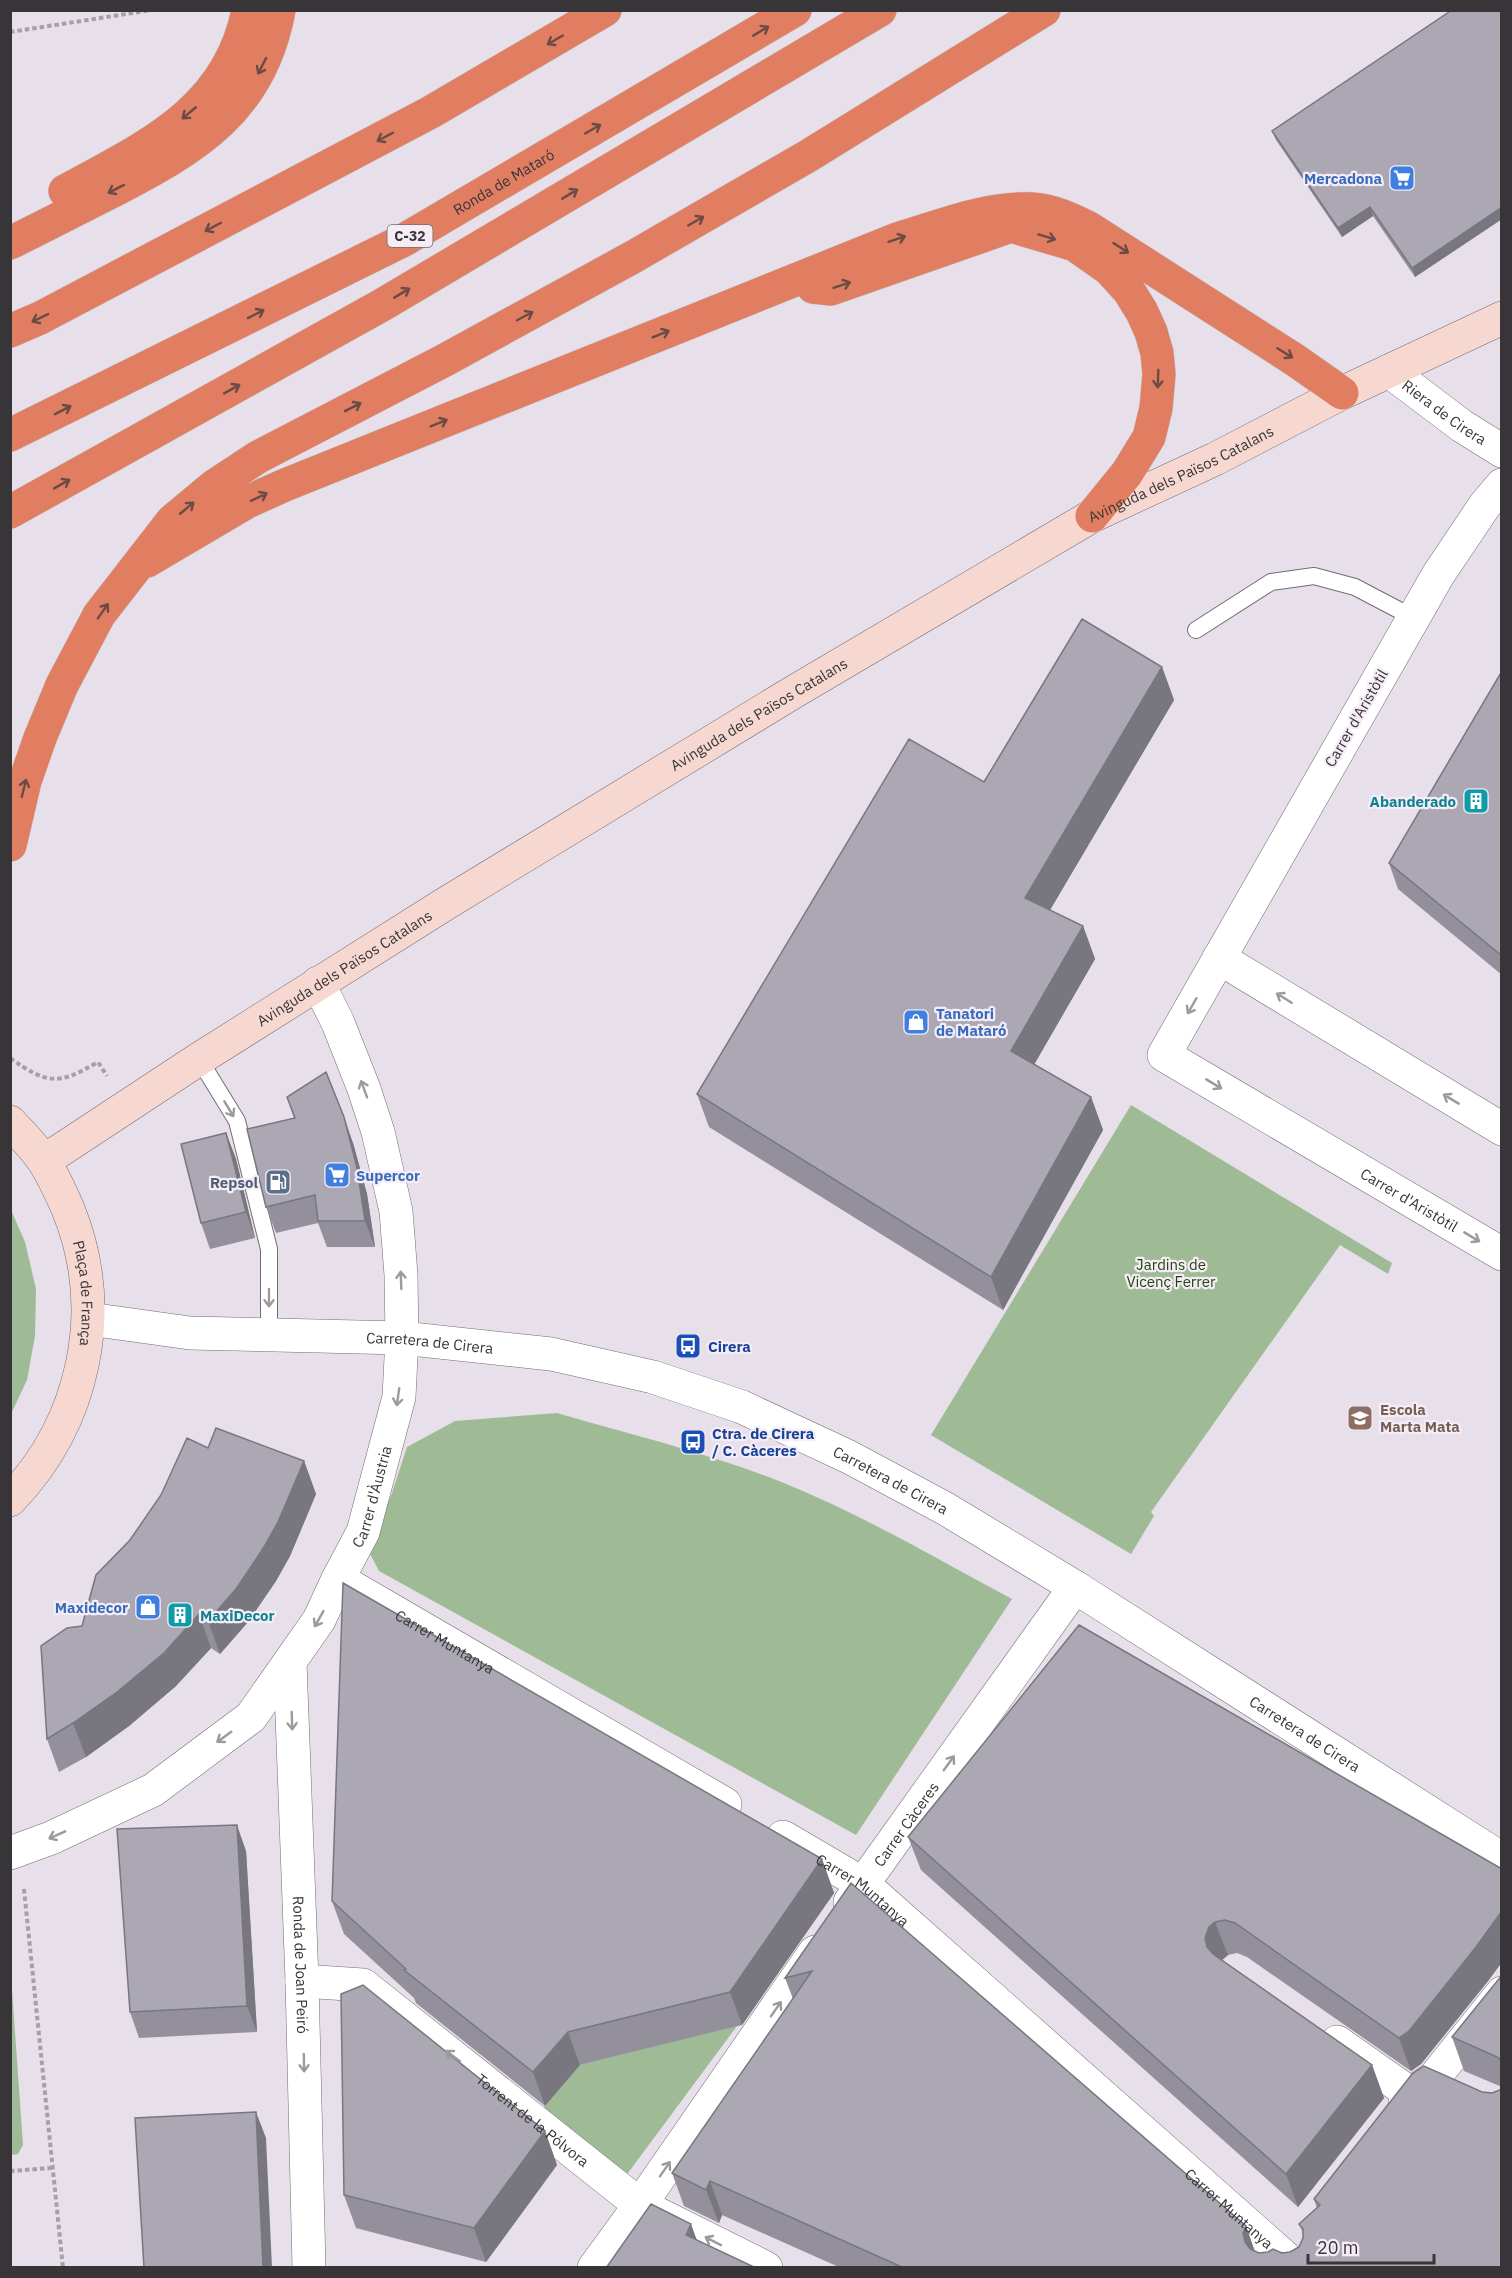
<svg xmlns="http://www.w3.org/2000/svg" width="1512" height="2278" viewBox="0 0 1512 2278" font-family="'IBM Plex Sans',sans-serif">
<style>
.green{fill:#9fbb96}
.lines{fill:none;stroke-linecap:round;stroke-linejoin:round}
.lane-casing{stroke:#746c75;stroke-width:18}
.street-casing{stroke:#746c75;stroke-width:34}
.secondary-casing{stroke:#746c75;stroke-width:34}
.highway-casing{stroke:#c3c2c4;stroke-width:34}
.path{stroke:#a59fa7;stroke-width:4;stroke-dasharray:4.5 3;stroke-linecap:butt}
.lane{stroke:#fff;stroke-width:16}
.street{stroke:#fff;stroke-width:33}
.secondary{stroke:#f6d8d0;stroke-width:33}
.highway{stroke:#e17d61;stroke-width:33}
.wall{fill:#93909b}
.shaded-wall{fill:#78767e}
.building{fill:#aba8b4;stroke:#78767e;stroke-width:1.5}
.oneway{stroke:#6b4b45}
.oneway2{stroke:#9c9a9c}
.labels{text-anchor:middle;dominant-baseline:central;stroke-width:4.5;stroke-linejoin:round;paint-order:stroke}
.shield{fill:#f5ecf6;stroke:#716c72;stroke-width:1.5}
.shield-label{font-size:14px;font-weight:bold;fill:#383539}
.shop-label{font-size:15px;font-weight:bold;fill:#366cbe;stroke:#f5ecf6;text-anchor:end}
.street-label{font-size:15px;fill:#383539;stroke:#f5ecf6}
.culture-label{font-size:15px;font-weight:bold;fill:#0d838f;stroke:#f5ecf6;text-anchor:end}
.service-label{font-size:15px;font-weight:bold;fill:#4e5e75;stroke:#f5ecf6;text-anchor:end}
.park-label{font-size:15px;fill:#20460d;stroke:#f5ecf6}
.transit-label{font-size:15px;font-weight:bold;fill:#164399;stroke:#f5ecf6;text-anchor:start}
.education-label{font-size:15px;font-weight:bold;fill:#785e54;stroke:#f5ecf6;text-anchor:start}
</style>
<rect width="100%" height="100%" fill="#e7dfe9"/>
<path class="green" d="M1131 1105 1392 1263 1388 1274 1340 1245 1151 1512 1154 1516 1131 1554 931 1435Z
M11 1210 25 1242 36 1289 35 1336 27 1380 11 1414Z
M557 1413C633 1435 711 1454 784 1483 863 1515 937 1559 1012 1599L856 1835 379 1571 366 1546 391 1496 407 1447 455 1421Z
M11 1975 23 2145 18 2154 11 2155Z
M737 2026 625 2177 540 2112 580 2065Z"/>
<g class="lines">
<g class="lane-casing">
<path id="lane" d="M1196 630 1271 582 1314 576 1355 587 1414 618
M199 1059 237 1121 269 1249V1335"/>
</g>
<g class="street-casing">
<g id="street">
<path id="s1" d="M1389 371 1462 426 1502 451"/>
<path id="s2" d="M1502 485 1485 505 1438 575 1164 1055 1502 1254"/>
<path d="M1219 958 1502 1129"/>
<path id="s3" d="M89 1319 190 1333 402 1338 551 1354 653 1377 742 1407 849 1457 946 1509 1075 1587 1502 1859"/>
<path id="s4" d="M338 1579 725 1804"/>
<path id="s5" d="M290 1662 302 1981 309 2268"/>
<path id="s6" d="M783 1837 863 1884 1297 2268"/>
<path id="s7" d="M10 1853 51 1838 153 1790 251 1717 319 1620 338 1579 363 1532 399 1397 402 1338 401 1275 396 1211 378 1132 364 1089 338 1023 318 983"/>
<path id="s8" d="M850 1902 1075 1587"/>
<path id="s9" d="M302 1981 363 1985 640 2205 766 2268"/>
<path d="M1337 2042 1411 2094"/>
<path d="M1405 2102 1411 2094 1434 2078 1502 1993"/>
<path d="M594 2268 640 2205 815 1952"/>
</g>
</g>
<g class="secondary-casing">
<g id="secondary">
<path id="s10" d="M10 1122C22 1135 34 1147 43 1160 53 1175 61 1193 68 1209 109 1310 85 1422 10 1500"/>
<path id="s11" d="M44 1161 199 1059 445 904 792 693 1092 516 1215 459 1342 393 1502 318"/>
</g>
</g>
<g class="highway-casing">
<g id="highway">
<path d="M65 191C146 147 229 110 248 10"/>
<path d="M10 243C45 226 79 208 113 191 196 148 261 110 279 10"/>
<path d="M813 287 831 289 1011 226 1075 245 1109 269 1129 291 1142 312 1151 332 1157 353 1159 374 1156 408 1149 437 1127 473 1092 516"/>
<path d="M10 331 40 318 431 112 605 10"/>
<path id="s12" d="M10 435 404 240 795 10"/>
<path d="M10 512 382 305 880 10"/>
<path d="M147 561 247 502 285 485 897 239C941 226 986 207 1032 209 1052 210 1071 219 1089 228L1295 360 1342 393"/>
<path d="M10 845 25 781 40 738 62 685 99 615 172 521 214 486 258 457 445 360 633 257 808 156 1044 10"/>
</g>
</g>
<path class="path" d="M10 32 152 10
M10 1058C48 1085 59 1085 98 1062L107 1076
M24 1889 63 2268
M10 2171 52 2168"/>
<use href="#lane" class="lane"/>
<use href="#street" class="street"/>
<use href="#secondary" class="secondary"/>
<use href="#highway" class="highway"/>
</g>
<path class="wall" d="M1502 10V219L1415 277 1373 216 1342 237 1276 140 1272 131Z
M1162 667 1174 700 1050 910 1083 926 1095 959 1034 1064 1091 1097 1103 1130 1003 1310 709 1127 697 1094 984 782Z
M1502 671V975L1398 889 1389 863Z
M287 1097 353 1143 367 1194 375 1247H327L318 1223 276 1233 266 1207 294 1118Z
M226 1133 236 1159 255 1238 210 1249 201 1223Z
M208 1448 304 1461 316 1494 290 1556 276 1581 248 1622 220 1654 211 1648 176 1686 129 1726 86 1757 59 1772 47 1739 82 1626 130 1540 161 1495Z
M908 1837 1502 1869V1962L1488 1981 1421 2064 1411 2071 1247 1957 1237 1953 1228 1955 1222 1960 1372 2065 1384 2098 1298 2207 921 1870Z
M246 1851 257 2032 139 2038 130 2012Z
M822 1859 834 1893 742 2025 580 2065 545 2106 416 2003 414 1998 344 1934 332 1901Z
M851 1883 1246 2226 1254 2251 1259 2253 1290 2252 1299 2247 1303 2238V2233L1299 2224 1317 2208 1314 2199 1502 2268H841L722 2215 719 2223 684 2206 672 2173 793 1999 785 1978Z
M1502 1975V2087L1464 2071 1452 2037Z
M545 2131 557 2165 486 2262 356 2228 344 2195Z"/>
<path class="shaded-wall" d="M1370 207 1373 216 1342 237 1338 228Z
M1502 207V219L1415 277 1412 268Z
M1162 667 1174 700 1037 932 1025 898Z
M1083 926 1095 959 1023 1084 1011 1051Z
M1091 1097 1103 1130 1003 1310 991 1277Z
M344 1117 353 1143 367 1194 375 1247 365 1221Z
M226 1133 236 1159 255 1238 246 1212Z
M304 1461 316 1494 290 1556 276 1581 248 1622 220 1654 208 1621Z
M199 1614 211 1648 176 1686 129 1726 86 1757 73 1723Z
M237 1825 246 1851 257 2032 247 2006Z
M822 1859 834 1893 742 2025 730 1992Z
M1502 1911V1962L1488 1981 1421 2064 1411 2071 1399 2038Z
M1215 1922 1228 1955 1221 1961 1217 1971 1207 1947 1205 1938 1209 1927Z
M568 2032 580 2065 545 2106 533 2072Z
M1372 2065 1384 2098 1298 2207 1286 2174Z
M256 2112 266 2138 272 2268H263Z
M545 2131 557 2165 486 2262 474 2228Z
M710 2181 722 2215 719 2223 706 2190Z
M691 2224 703 2257 686 2235Z
M1246 2226 1258 2260 1245 2242 1243 2233Z"/>
<path class="building" d="M1452 10H1502V207L1412 268 1370 207 1338 228 1272 131Z
M1082 619 1162 667 1025 898 1083 926 1011 1051 1091 1097 991 1277 697 1094 909 739 984 782Z
M1502 671V956L1389 863Z
M326 1072 344 1117 357 1168 365 1221H318L315 1195 266 1207 247 1129 295 1118 287 1097Z
M226 1133 246 1212 201 1223 181 1144Z
M216 1428 304 1461 278 1522 264 1547 236 1589 208 1621 199 1614 164 1653 117 1692 73 1723 47 1739 41 1646 67 1628 82 1626 96 1575 130 1540 161 1495 187 1438 208 1448Z
M343 1583 822 1859 730 1992 568 2032 533 2072 404 1970 406 1969 332 1901Z
M1079 1625 1502 1869V1911L1476 1947 1409 2031 1399 2038 1235 1923 1225 1920 1215 1922 1209 1927 1205 1938 1207 1947 1213 1954 1372 2065 1286 2174 908 1837Z
M237 1825 247 2006 130 2012 117 1829Z
M851 1883 1246 2226 1243 2233 1245 2242 1250 2249 1259 2253 1268 2252 1273 2249 1282 2253 1290 2252 1299 2247 1303 2238V2229L1299 2224 1320 2205 1314 2199 1412 2074 1424 2066 1482 2092 1492 2093 1502 2089V2268H904L710 2181 706 2190 672 2173 812 1971 785 1978Z
M1502 1975V2061L1497 2057 1452 2037Z
M363 1985 545 2131 474 2228 344 2195 341 1994Z
M256 2112 263 2268H144L135 2118Z
M651 2204 691 2224 686 2235 756 2268H606Z"/>
<defs><path id="oneway-shaft" d="M-6 0H5M1.5-3L5.5 0L1.5 3" fill="none" stroke-width="1.6" stroke-linecap="round" stroke-linejoin="round" transform="scale(1.5)"/></defs>
<g class="oneway">
<use href="#oneway-shaft" transform="translate(761 31) rotate(-31)"/>
<use href="#oneway-shaft" transform="translate(555 40) rotate(150)"/>
<use href="#oneway-shaft" transform="translate(262 66) rotate(117)"/>
<use href="#oneway-shaft" transform="translate(189 113) rotate(140)"/>
<use href="#oneway-shaft" transform="translate(593 129) rotate(-30)"/>
<use href="#oneway-shaft" transform="translate(385 137) rotate(152)"/>
<use href="#oneway-shaft" transform="translate(116 189) rotate(153)"/>
<use href="#oneway-shaft" transform="translate(570 194) rotate(-31)"/>
<use href="#oneway-shaft" transform="translate(696 221) rotate(-30)"/>
<use href="#oneway-shaft" transform="translate(213 227) rotate(152)"/>
<use href="#oneway-shaft" transform="translate(1047 237) rotate(17)"/>
<use href="#oneway-shaft" transform="translate(897 239) rotate(-19)"/>
<use href="#oneway-shaft" transform="translate(1121 248) rotate(33)"/>
<use href="#oneway-shaft" transform="translate(842 285) rotate(-19)"/>
<use href="#oneway-shaft" transform="translate(402 293) rotate(-31)"/>
<use href="#oneway-shaft" transform="translate(256 314) rotate(-27)"/>
<use href="#oneway-shaft" transform="translate(525 316) rotate(-28)"/>
<use href="#oneway-shaft" transform="translate(40 318) rotate(154)"/>
<use href="#oneway-shaft" transform="translate(661 334) rotate(-22)"/>
<use href="#oneway-shaft" transform="translate(1285 353) rotate(32)"/>
<use href="#oneway-shaft" transform="translate(1158 379) rotate(92)"/>
<use href="#oneway-shaft" transform="translate(232 389) rotate(-29)"/>
<use href="#oneway-shaft" transform="translate(353 407) rotate(-27)"/>
<use href="#oneway-shaft" transform="translate(63 410) rotate(-27)"/>
<use href="#oneway-shaft" transform="translate(439 423) rotate(-22)"/>
<use href="#oneway-shaft" transform="translate(62 484) rotate(-29)"/>
<use href="#oneway-shaft" transform="translate(259 497) rotate(-25)"/>
<use href="#oneway-shaft" transform="translate(187 508) rotate(-40)"/>
<use href="#oneway-shaft" transform="translate(103 611) rotate(-55)"/>
<use href="#oneway-shaft" transform="translate(24 788) rotate(-76)"/>
</g>
<g class="oneway2">
<use href="#oneway-shaft" transform="translate(1284 998) rotate(-148)"/>
<use href="#oneway-shaft" transform="translate(1192 1006) rotate(120)"/>
<use href="#oneway-shaft" transform="translate(1214 1084) rotate(31)"/>
<use href="#oneway-shaft" transform="translate(364 1089) rotate(-110)"/>
<use href="#oneway-shaft" transform="translate(1451 1099) rotate(-149)"/>
<use href="#oneway-shaft" transform="translate(229 1109) rotate(59)"/>
<use href="#oneway-shaft" transform="translate(1472 1237) rotate(31)"/>
<use href="#oneway-shaft" transform="translate(401 1280) rotate(-92)"/>
<use href="#oneway-shaft" transform="translate(269 1298) rotate(90)"/>
<use href="#oneway-shaft" transform="translate(398 1397) rotate(98)"/>
<use href="#oneway-shaft" transform="translate(319 1619) rotate(119)"/>
<use href="#oneway-shaft" transform="translate(292 1721) rotate(88)"/>
<use href="#oneway-shaft" transform="translate(224 1737) rotate(144)"/>
<use href="#oneway-shaft" transform="translate(949 1763) rotate(-54)"/>
<use href="#oneway-shaft" transform="translate(57 1835) rotate(156)"/>
<use href="#oneway-shaft" transform="translate(776 2009) rotate(-55)"/>
<use href="#oneway-shaft" transform="translate(453 2056) rotate(-142)"/>
<use href="#oneway-shaft" transform="translate(304 2063) rotate(89)"/>
<use href="#oneway-shaft" transform="translate(665 2169) rotate(-55)"/>
<use href="#oneway-shaft" transform="translate(713 2241) rotate(-153)"/>
</g>
<defs>
<g id="supermarket-square" transform="scale(1.35)"><rect x="-9" y="-9" width="18" height="18" rx="4" fill="#3f7fe0" stroke="#f5ecf6"/><path d="M-6-5.5h2.5l.6 2H6L4.5 2H-2.5L-4.4-4H-6ZM-1.5 3.2a1.3 1.3 0 1 0 .1 0ZM3 3.2a1.3 1.3 0 1 0 .1 0Z" fill="#fff"/></g>
<g id="building-square" transform="scale(1.35)"><rect x="-9" y="-9" width="18" height="18" rx="4" fill="#0f9aa8" stroke="#f5ecf6"/><path d="M-4-6H4V6H1V3H-1V6H-4ZM-2.5-4.3h1.7v1.8h-1.7ZM.8-4.3h1.7v1.8H.8ZM-2.5-1h1.7V.8h-1.7ZM.8-1h1.7V.8H.8Z" fill="#fff"/></g>
<g id="shop-square" transform="scale(1.35)"><rect x="-9" y="-9" width="18" height="18" rx="4" fill="#3f7fe0" stroke="#f5ecf6"/><path d="M-5-2.5h2.3a2.7 3.5 0 0 1 5.4 0H5L5.5 6h-11ZM-1.5-2.5h3a1.5 2.3 0 0 0-3 0Z" fill="#fff"/></g>
<g id="fuel-square" transform="scale(1.35)"><rect x="-9" y="-9" width="18" height="18" rx="4" fill="#5c6f8a" stroke="#f5ecf6"/><path d="M-5.5-6h7V0h2V4h1.3V-2.5L3-4.5l.8-.8L6-3V5H2.5V1h-1V6h-7ZM-4.2-4.7v3.2H.2V-4.7Z" fill="#fff"/></g>
<g id="bus-square" transform="scale(1.35)"><rect x="-9" y="-9" width="18" height="18" rx="4" fill="#1a4fb4" stroke="#f5ecf6"/><path d="M-5-6H5V4H4V6H2V4H-2V6H-4V4H-5ZM-3.5-4V0h7V-4ZM-3.5 1.2v1.5H-2V1.2ZM2 1.2v1.5H3.5V1.2Z" fill="#fff"/></g>
<g id="school-square" transform="scale(1.35)"><rect x="-9" y="-9" width="18" height="18" rx="4" fill="#8d6e63" stroke="#f5ecf6"/><path d="M0-5L7-2L0 1L-7-2ZM-4 1L0 2.5L4 1V4Q0 6-4 4Z" fill="#fff"/></g>
</defs>
<g fill-rule="evenodd">
<use href="#supermarket-square" x="1402" y="178"/>
<use href="#building-square" x="1476" y="801"/>
<use href="#shop-square" x="916" y="1022"/>
<use href="#supermarket-square" x="337" y="1175"/>
<use href="#fuel-square" x="278" y="1182"/>
<use href="#bus-square" x="688" y="1346"/>
<use href="#school-square" x="1360" y="1418"/>
<use href="#bus-square" x="693" y="1442"/>
<use href="#shop-square" x="148" y="1607"/>
<use href="#building-square" x="180" y="1615"/>
</g>
<g class="labels">
<rect class="shield" x="387.5" y="225" width="45" height="22" rx="4.5"/>
<g class="shield-label">
<text x="410" y="236">C-32</text>
</g>
<g class="shop-label">
<text x="1382" y="178">Mercadona</text>
<text x="936" y="1013" text-anchor="start">Tanatori<tspan x="936" dy="17">de Mataró</tspan></text>
<text x="356" y="1175" text-anchor="start">Supercor</text>
<text x="128" y="1607">Maxidecor</text>
</g>
<g class="street-label">
<text stroke="none"><textPath href="#s12" startOffset="555">Ronda de Mataró</textPath></text>
<text stroke="none"><textPath href="#s1" startOffset="69">Riera de Cirera</textPath></text>
<text stroke="none"><textPath href="#s11" startOffset="1329">Avinguda dels Països Catalans</textPath></text>
<text stroke="none"><textPath href="#s11" startOffset="843">Avinguda dels Països Catalans</textPath></text>
<text transform="translate(1356 718) rotate(-60)">Carrer d'Aristòtil</text>
<text stroke="none"><textPath href="#s11" startOffset="357">Avinguda dels Països Catalans</textPath></text>
<text stroke="none"><textPath href="#s2" startOffset="948">Carrer d'Aristòtil</textPath></text>
<text stroke="none"><textPath href="#s10" startOffset="192">Plaça de França</textPath></text>
<text stroke="none"><textPath href="#s3" startOffset="342">Carretera de Cirera</textPath></text>
<text stroke="none"><textPath href="#s3" startOffset="828">Carretera de Cirera</textPath></text>
<text stroke="none"><textPath href="#s7" startOffset="532">Carrer d'Àustria</textPath></text>
<text stroke="none"><textPath href="#s4" startOffset="124">Carrer Muntanya</textPath></text>
<text stroke="none"><textPath href="#s3" startOffset="1314">Carretera de Cirera</textPath></text>
<text stroke="none"><textPath href="#s8" startOffset="96">Carrer Càceres</textPath></text>
<text stroke="none"><textPath href="#s6" startOffset="96">Carrer Muntanya</textPath></text>
<text stroke="none"><textPath href="#s5" startOffset="303">Ronda de Joan Peiró</textPath></text>
<text stroke="none"><textPath href="#s9" startOffset="278">Torrent de la Pólvora</textPath></text>
<text stroke="none"><textPath href="#s6" startOffset="582">Carrer Muntanya</textPath></text>
</g>
<g class="culture-label">
<text x="1456" y="801">Abanderado</text>
<text x="200" y="1615" text-anchor="start">MaxiDecor</text>
</g>
<g class="service-label">
<text x="258" y="1182">Repsol</text>
</g>
<g class="park-label">
<text x="1171" y="1264">Jardins de<tspan x="1171" dy="17">Vicenç Ferrer</tspan></text>
</g>
<g class="transit-label">
<text x="708" y="1346">Cirera</text>
<text x="712" y="1433">Ctra. de Cirera<tspan x="712" dy="17">/ C. Càceres</tspan></text>
</g>
<g class="education-label">
<text x="1380" y="1409">Escola<tspan x="1380" dy="17">Marta Mata</tspan></text>
</g>
</g>
<rect width="1512" height="2278" fill="none" stroke="#383539" stroke-width="24"/>
<path d="M1308 2254v9h126v-9" fill="none" stroke="#383539" stroke-width="3"/>
<text x="1317" y="2254" font-size="18" fill="#383539" stroke="#f5ecf6" stroke-width="4.5" paint-order="stroke">20 m</text>
</svg>
